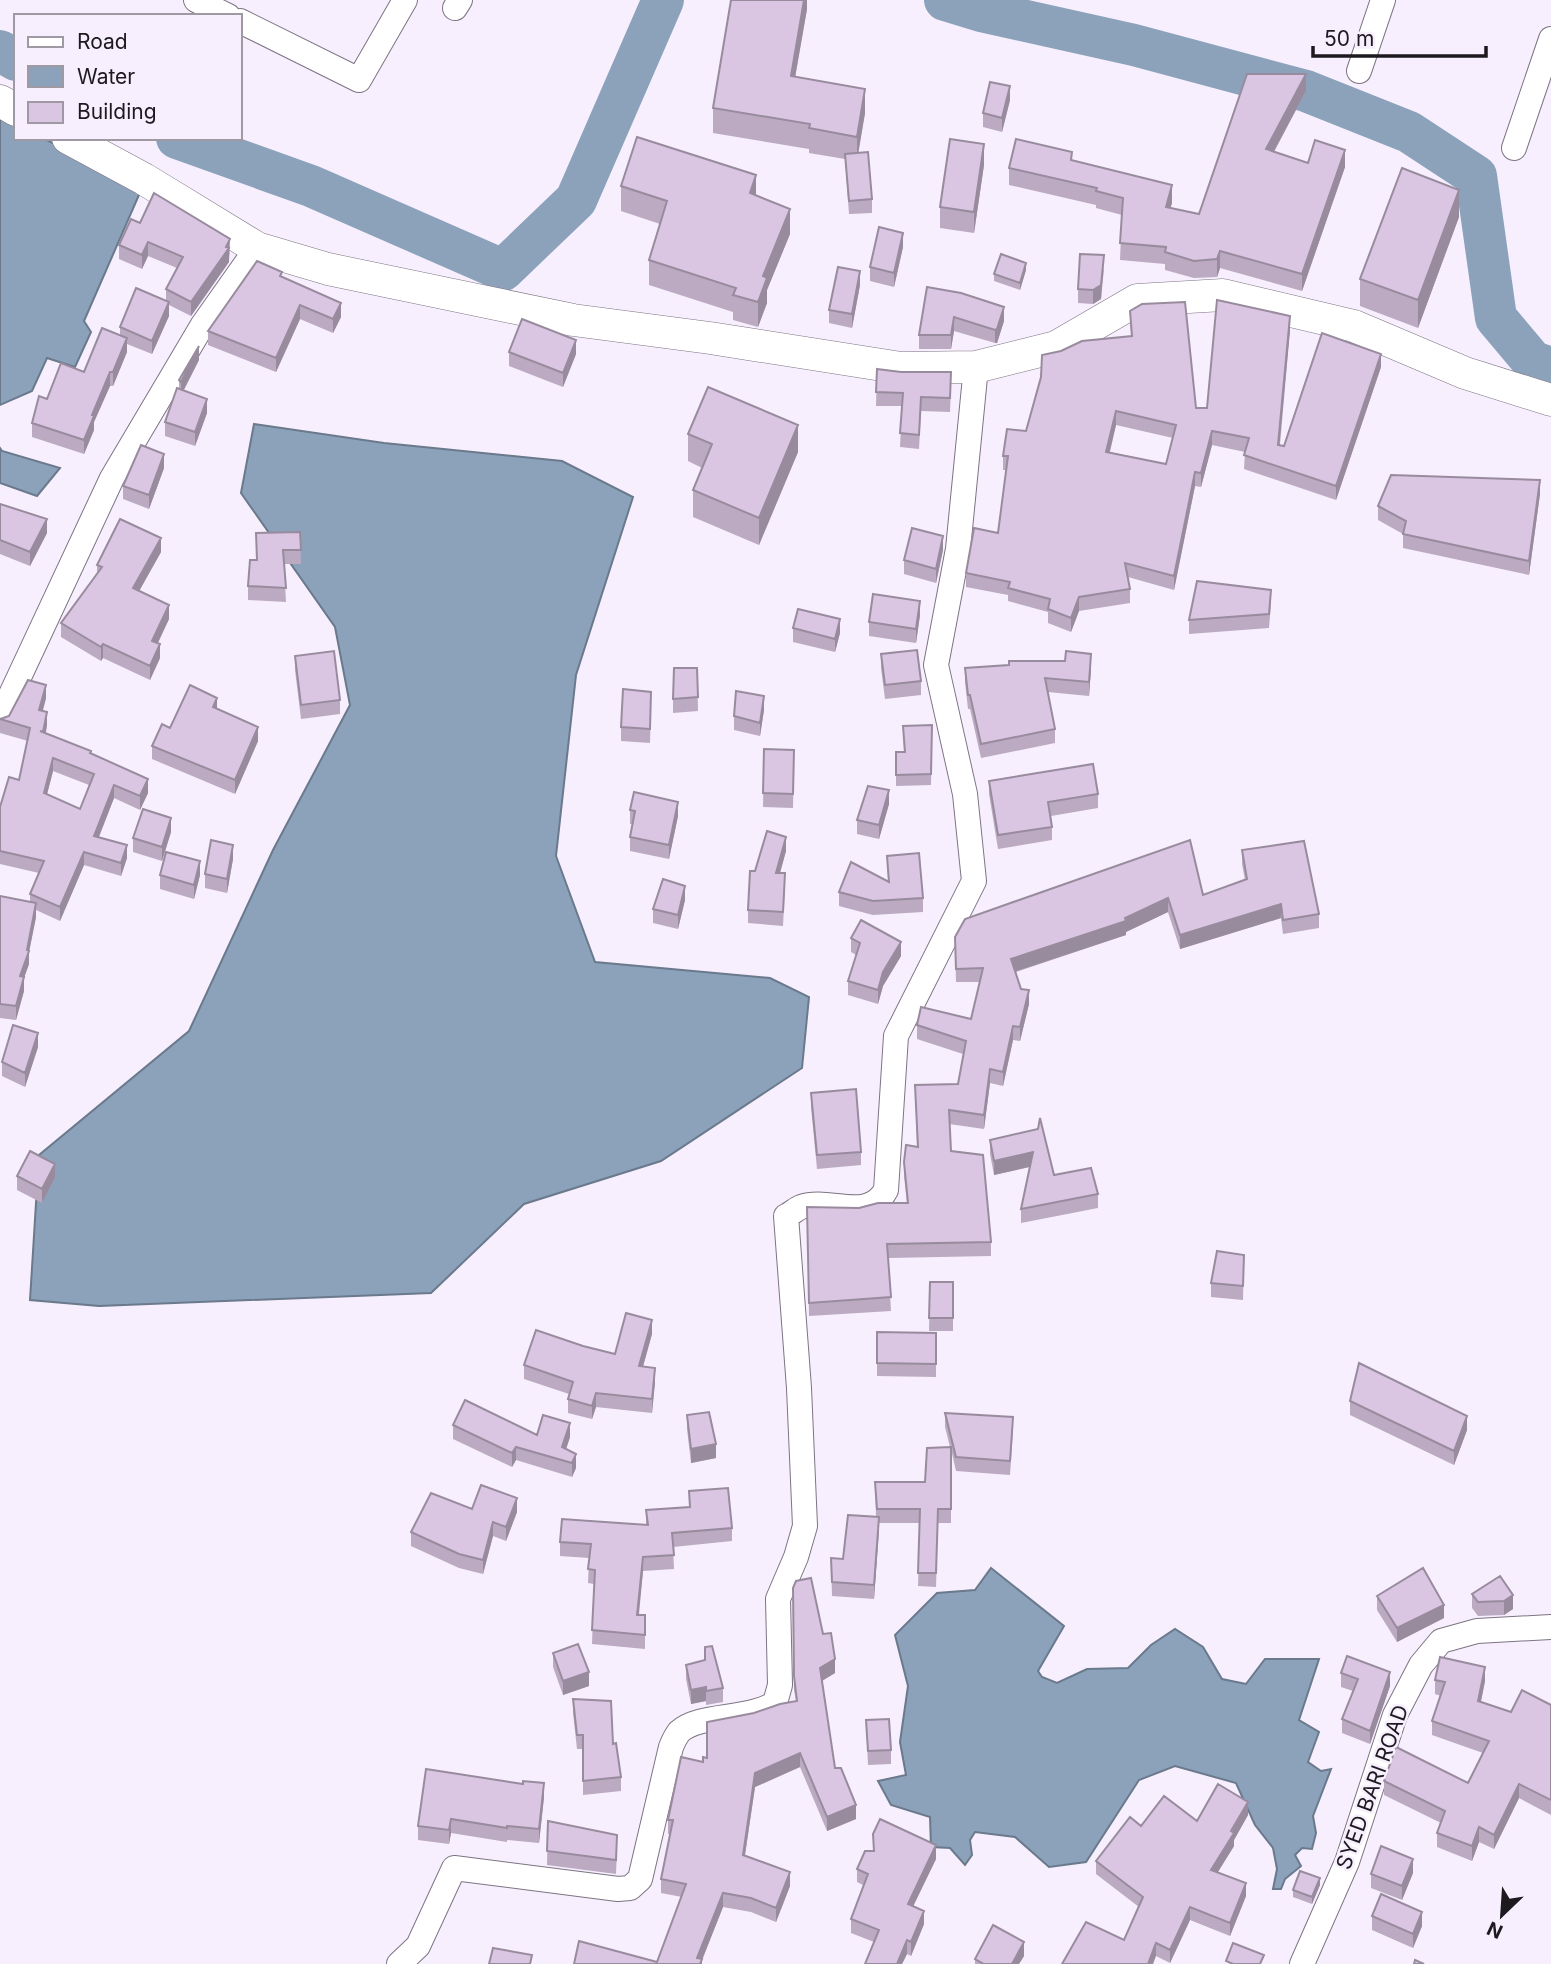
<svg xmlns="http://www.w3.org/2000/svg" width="1551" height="1964" viewBox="0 0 1551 1964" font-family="Inter,sans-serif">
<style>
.water{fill:#8ca2bb;stroke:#6a798c;stroke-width:2}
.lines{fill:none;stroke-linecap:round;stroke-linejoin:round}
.river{stroke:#8ca2bb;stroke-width:42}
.minor-casing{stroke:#7d7483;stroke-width:26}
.tertiary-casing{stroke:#7d7483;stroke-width:33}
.minor{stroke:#fff;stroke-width:24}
.tertiary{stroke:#fff;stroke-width:32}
.wall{fill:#bbaac2;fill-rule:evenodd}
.shaded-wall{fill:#998b9e}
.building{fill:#dac6e2;stroke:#998b9e;stroke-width:2;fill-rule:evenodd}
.labels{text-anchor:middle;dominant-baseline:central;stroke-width:5;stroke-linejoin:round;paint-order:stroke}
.street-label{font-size:21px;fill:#1c191f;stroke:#f7effd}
</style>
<rect width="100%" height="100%" fill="#f7effd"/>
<path class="water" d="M0 116 16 124V138H43L142 188 84 321 91 332 75 367 47 358 32 391 0 405Z
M254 424 384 443 562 461 633 497 576 675 556 856 595 962 770 978 809 997 802 1068 661 1161 524 1204 431 1293 99 1306 30 1300 39 1155 189 1031 273 850 350 705 335 627 241 493Z
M0 448 2 451 60 468 37 496 0 483Z
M991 1568 1064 1626 1038 1671 1042 1677 1057 1683 1087 1669 1128 1668 1151 1645 1175 1629 1203 1647 1222 1679 1246 1684 1265 1659H1319L1299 1720 1319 1732 1308 1762 1321 1771 1331 1769 1313 1816 1316 1833 1312 1849 1302 1848 1295 1855 1301 1866 1285 1879 1281 1889H1273L1277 1869 1273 1848 1255 1825 1236 1783 1175 1766 1139 1780 1086 1862 1049 1867 1015 1837 975 1832 970 1840 972 1855 965 1865 950 1848 931 1847 930 1817 891 1805 878 1781 906 1775 900 1742 908 1686 895 1635 937 1593 975 1590Z"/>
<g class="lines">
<path class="river" d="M945 0 981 11 1134 45 1306 91 1409 132 1476 176 1496 318 1533 362 1551 368
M0 51 16 60
M177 138 311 186 503 270 576 200 663 0"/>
<g class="minor-casing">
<path id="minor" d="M196 0 228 16
M455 8 460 0
M240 21 359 80 405 0
M1359 71 1383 0
M1514 148 1551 39
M0 718 112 478 202 326 257 248
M399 1964 418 1946 454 1868 618 1889 630 1888 640 1879 671 1747C673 1742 676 1736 679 1732 699 1713 748 1721 775 1703L780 1685 778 1599 796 1557 805 1526 799 1388 786 1216C791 1214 796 1209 801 1207 830 1197 868 1223 886 1190L896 1036 974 881 965 794 936 665 958 549 976 367
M1302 1964 1347 1862 1395 1715 1421 1665 1441 1641 1477 1631 1551 1627"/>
</g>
<g class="tertiary-casing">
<path id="tertiary" d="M0 101 16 110
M68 138 144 179 257 248 328 269 573 320 710 338 901 368 976 367 1056 347 1137 300 1223 295 1354 326 1465 373 1551 400"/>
</g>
<use href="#minor" class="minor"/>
<use href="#tertiary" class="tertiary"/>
</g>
<path class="wall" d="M807 0V9L795 77 865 113 858 153 872 199V213L849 214 845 159 809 153V149L713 133V108Z
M1306 91 1274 152 1308 163 1345 167 1302 291 1220 268 1217 277 1194 278 1165 270V264L1120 260 1122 215 1096 208V205L1009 185V168L1072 160 1172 203 1170 208 1199 214Z
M1010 100 1002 132 983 127V113Z
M984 165 974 233 940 228V207Z
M621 186 756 196 790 234 767 290V303L758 327 733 320V312L649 285V260L660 224 621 211Z
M1459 217 1418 328 1360 306V279Z
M140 223 230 253 229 255V262L191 316 169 305V316L152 354 127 344V352L113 386H110L94 422V430L84 454 32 437V423L47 399 84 372 120 335V327L166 301V289L177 268 148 256 142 269 119 259V245Z
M903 247 894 287 870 281V267Z
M1104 269 1101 299 1093 304 1078 303V289Z
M1026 270 1020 290 994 281V274Z
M282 277 341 317 333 333 300 319 276 372 208 345V331Z
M860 285 852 328 829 323V310Z
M927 287 1004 321 997 343H995L954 331 951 349H919V335Z
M1130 311 1196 408H1207L1290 330 1280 445 1284 446 1381 367 1336 500 1244 469 1245 452 1212 445 1201 487 1195 486 1174 590 1128 577 1130 589V603L1079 611 1071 632 1048 623V612L1008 601V595L966 587V573L998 533 1006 470H1003V456L1026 431 1131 336ZM1116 425 1173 438 1166 464 1110 452Z
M509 352 576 354 563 387 509 366Z
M199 360 184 390 207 413 195 446 165 436V422L179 389V380Z
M877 369 951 386 950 412 921 411 919 449 900 447 902 406H876Z
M688 434 798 452 759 545 693 517V490L702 468 688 461Z
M164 468 149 509 123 499V486Z
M1540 494 1529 575 1403 548V534L1378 520V506Z
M0 504 47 533 30 566 0 554Z
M300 532 301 564H284L286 602 248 600V586L257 560Z
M943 550 936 583 904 574V560Z
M161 552 139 591 169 619 158 643 160 658 150 680 103 658 101 661 61 637V623L97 574V565Z
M1271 604 1269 628 1189 634V620Z
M920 615 916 643 869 636V622Z
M793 628 840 633 835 652 793 642Z
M881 654 921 681V695L885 699 881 668Z
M295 656 340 700V714L301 719 295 670Z
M697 668 698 711 673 713V699Z
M965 668H1091L1089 696 1048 692 1055 729V743L981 758 970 709H968L965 682Z
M46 698 43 711 47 725 46 733 91 753 148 793 140 810 114 798 99 837 127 858 121 876 84 865 60 921 36 910V917L29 952V964L24 978V991L16 1020 0 1018V896L30 902V894L39 873 0 864V807L19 780 28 741 0 733V719H2ZM53 771 89 785 80 809 47 794Z
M651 706 650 743 621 741V727Z
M217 709 258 741 235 794 152 759V746L170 728Z
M764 710 760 736 734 730V716Z
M932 725 931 785 896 786V752H904L903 726Z
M764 749 794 764 793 808 763 807Z
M989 781 1098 794V808L1051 816 1052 827V840L998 849 989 794Z
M889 804 879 839 857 834V820Z
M630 810 678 816 669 859 630 851V837L633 824H630Z
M171 832 162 861 133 852V838Z
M1242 850 1319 914V928L1283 934 1281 918 1180 949 1168 912 1126 932V935L1016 972 1021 989 1029 1004 1020 1041 1013 1040 1003 1086 990 1083 984 1129 949 1124 951 1151 991 1242V1256L888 1258 891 1311 809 1316 807 1207 859 1208 907 1203 904 1176V1162L917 1147 915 1085 958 1084 963 1054 917 1039V1025L971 1019 980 982H956L955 937 965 919 1203 895 1245 880 1242 864Z
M786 851 780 873 785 887 783 926 748 923V910L755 871Z
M887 856 923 898V912L873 915 839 906V892L888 881Z
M233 859 227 893 205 888V874Z
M160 875H200L194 899 160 889Z
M685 900 678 929 653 923V909Z
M851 938 901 956 883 986 878 1004 848 995V981L856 955 851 952Z
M38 1047 25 1087 2 1076V1062Z
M811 1093 861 1152V1165L817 1169 811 1107Z
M990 1140 1054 1175 1098 1194V1208L1021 1223V1209L1030 1167 994 1175 990 1154Z
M17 1176 55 1178 42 1203 17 1190Z
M1244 1255 1243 1300 1211 1297V1283Z
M930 1282H953V1331H929Z
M877 1332 936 1333V1377L877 1376Z
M652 1334 643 1367 655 1382 652 1413 596 1407 592 1419 568 1413V1399L569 1394 524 1379V1365L583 1346 615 1354Z
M1350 1401 1467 1430 1454 1465 1350 1415Z
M945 1413 1013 1431 1010 1475 956 1471 951 1449V1523H938L936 1587 918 1586 920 1523H879L874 1599 832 1596 831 1558 843 1559 876 1517 875 1482H925L950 1447 945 1427Z
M687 1415 716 1458 691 1463 687 1429Z
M453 1425 537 1435 570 1437 566 1449 576 1468 572 1477 516 1460 512 1467 453 1439Z
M689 1491 732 1528V1541L673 1547 674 1569 643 1571 639 1615H645V1649L592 1644 594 1584 588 1583 589 1558 560 1556V1542L646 1525V1510L689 1507Z
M472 1509 517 1512 506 1541 493 1536 483 1574 459 1568 411 1546V1532Z
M1500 1576 1513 1609 1504 1615 1478 1616 1472 1608V1594Z
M793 1588 823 1634 835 1673 822 1681 835 1768 856 1819 827 1831 800 1767 755 1787 745 1855 790 1886 776 1922 751 1912 723 1907 702 1960V1964L657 1962 682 1897 661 1893V1879L670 1834H668V1820L703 1762 754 1713 796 1701 794 1690Z
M1377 1596 1444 1618 1397 1642 1377 1610Z
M553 1653 589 1686 563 1695 553 1667Z
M686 1665 723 1688V1702L706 1705V1701L691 1704 686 1679Z
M1341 1673 1390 1686 1370 1744 1342 1733V1719L1353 1691 1341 1687Z
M1435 1680 1485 1681 1481 1702 1511 1712 1551 1705V1815L1519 1798 1494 1849 1479 1842 1472 1861 1437 1847V1833L1441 1823 1384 1795V1781L1468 1783 1483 1753 1432 1735V1721L1441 1696 1435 1694Z
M573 1699 613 1744 621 1777V1791L583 1795V1749H577L573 1713Z
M866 1720 891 1750V1764L868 1765Z
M544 1797 539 1843 507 1840V1842L451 1833 449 1844 418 1840V1826Z
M1248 1815 1234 1840V1846L1218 1872 1246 1896 1230 1936 1190 1920 1170 1963 1124 1940 1139 1907 1096 1874V1861L1141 1826Z
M548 1821 617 1849 616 1874 547 1865Z
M873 1834 936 1859 913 1906 924 1924 911 1956 907 1954 902 1964H865L874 1942 851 1933V1919L863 1885 857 1882V1869L873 1851Z
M1413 1873 1402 1900 1371 1888V1874Z
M1320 1885 1312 1904 1293 1897V1890Z
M1372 1916 1422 1926 1413 1948 1372 1930Z
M1024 1956 1019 1964H975V1959Z"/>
<path class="shaded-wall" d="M804 0H807V9L791 101V76Z
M1306 74V91L1266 166V149Z
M1010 86V100L1002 132V118Z
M865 89V113L857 161V137Z
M984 144V165L974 233V212Z
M1345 150V167L1302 291V274Z
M756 175V200L750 193Z
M1172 185V203L1166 224V207Z
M1459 190V217L1418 328V300Z
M790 209V234L767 290V303L758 327V302L763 276Z
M903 233V247L894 287V273Z
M230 239 229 262 191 316V302Z
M148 242V256L142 269V255Z
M1220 251V268L1217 277V259Z
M1104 255 1101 299 1093 304V290Z
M1026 263V270L1020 290V283Z
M860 271V285L852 328V314Z
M169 302V316L152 354V341Z
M341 303V317L333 333V319Z
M300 305V319L276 372V358Z
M1004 307V321L997 343H995V330Z
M1290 316V330L1278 459V445Z
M954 317V331L951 349V335Z
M127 338V352L113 386V372Z
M576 340V354L563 387V373Z
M199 346V360L181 395V382Z
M1381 354V367L1336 500V486Z
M110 372V386L94 422V430L84 454V440L92 415Z
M207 399V413L195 446V432Z
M1116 411V425L1106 466V452Z
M798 425V452L759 545V518Z
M1212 431V445L1201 487V473Z
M164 454V468L149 509V495Z
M1195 472V486L1174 590V576Z
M1540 480V494L1529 575V561Z
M47 519V533L30 566V552Z
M943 536V550L936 583V569Z
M161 538V552L133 602V588Z
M1079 597V611L1071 632V618Z
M920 601V615L916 643V629Z
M169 605V619L152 655V641Z
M840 619V633L835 652V639Z
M103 644V658L101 661V647Z
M160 644V658L150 680V666Z
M1091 654V668L1089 696V682Z
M46 685V698L39 723V710Z
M764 696V710L760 736V723Z
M217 698V712L213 707Z
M47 712V725L43 745V732Z
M258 727V741L235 794V780Z
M53 758V771L44 806V793Z
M148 779V793L140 810V796Z
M114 785V798L94 849V836Z
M889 790V804L879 839V825Z
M678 802V816L669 859V845Z
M171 818V832L162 861V847Z
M786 837V851L776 887V873Z
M127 845V858L121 876V863Z
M233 845V859L227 893V879Z
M84 852V865L60 921V907Z
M200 861V875L194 899V885Z
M685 886V900L678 929V915Z
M1168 898V912L1126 932V935L1011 973V959L1125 918Z
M36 903V917L29 952V964L24 978V991L16 1020V1006L20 976Z
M1281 904V918L1180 949V935Z
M901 942V956L883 986 878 1004V990L883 972Z
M1029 990V1004L1020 1041V1027Z
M1013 1026V1040L1003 1086V1072Z
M38 1033V1047L25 1087V1073Z
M990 1069V1083L984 1129V1115Z
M1033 1152V1166L994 1175V1161Z
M55 1164V1178L42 1203V1189Z
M652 1320V1334L639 1380V1366Z
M655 1368V1382L652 1413V1399Z
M596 1393V1407L592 1419V1406Z
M1467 1416V1430L1454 1465V1451Z
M570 1423V1437L562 1461V1447Z
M716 1444V1458L691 1463V1449Z
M516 1447V1460L512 1467V1453Z
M576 1454V1468L572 1477V1463Z
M517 1498V1512L506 1541V1527Z
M879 1517V1531L874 1599V1585Z
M493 1522V1536L483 1574V1560Z
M643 1557V1571L637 1629V1615Z
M1513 1595V1609L1504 1615V1601Z
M1444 1605V1618L1397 1642V1628Z
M835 1659V1673L820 1682V1668Z
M1485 1667V1681L1478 1715V1701Z
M589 1672V1686L563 1695V1681Z
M1390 1672V1686L1370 1744V1731Z
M706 1687V1701L691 1704V1690Z
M800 1753V1767L755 1787 743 1868V1855L755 1773Z
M544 1783V1797L539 1843V1829Z
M1519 1784V1798L1494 1849V1835Z
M1248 1802V1815L1234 1840V1846L1211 1883V1870Z
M856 1805V1819L827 1831V1817Z
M451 1819V1833L449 1844V1830Z
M1479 1827V1842L1472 1861V1846Z
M936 1845V1859L908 1917V1904Z
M1413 1859V1873L1402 1900V1886Z
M790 1872V1886L776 1922V1908Z
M1320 1878V1885L1312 1904V1897Z
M1246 1883V1896L1230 1936V1923Z
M723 1893V1907L702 1960V1964H700L697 1958Z
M1190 1907V1920L1170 1963V1950Z
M924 1911V1924L911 1956V1942Z
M1422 1912V1926L1413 1948V1934Z
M907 1940V1954L902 1964H897Z
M1024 1942V1956L1019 1964H1012Z
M1156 1943V1956L1153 1964H1148Z"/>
<path class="building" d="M731 0H804L791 76 865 89 857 137 809 128 810 124 713 108Z
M1247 74H1306L1266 149 1308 163 1315 140 1345 150 1302 274 1220 251 1217 259 1194 261 1165 252 1166 247 1120 243 1123 198 1096 191 1097 188 1009 168 1016 139 1072 152 1071 160 1172 185 1166 207 1199 214Z
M990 82 1010 86 1002 118 983 113Z
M637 137 756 175 750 193 790 209 763 276 767 278 758 302 733 295 736 288 649 260 667 201 621 186Z
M950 139 984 144 974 212 940 207Z
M868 152 872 199 849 201 845 154Z
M1402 168 1459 190 1418 300 1360 279Z
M154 193 230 239 226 247 229 248 191 302 166 289 183 257 148 242 142 255 119 245 131 219 140 223Z
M879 227 903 233 894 273 870 267Z
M1001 254 1026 263 1020 283 994 274Z
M1080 254 1104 255 1101 285 1093 290 1078 289Z
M257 261 282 272 280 276 341 303 333 319 300 305 276 358 208 331Z
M838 267 860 271 852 314 829 310Z
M927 287 961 293 1004 307 997 329 995 330 954 317 951 335H919Z
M136 288 169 302 152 341 120 327Z
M1217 300 1290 316 1278 445 1284 446 1322 333 1381 354 1336 486 1244 455 1249 438 1212 431 1201 473 1195 472 1174 576 1125 563 1130 589 1079 597 1071 618 1048 609 1050 599 1008 588 1010 582 966 573 974 528 998 533 1008 456H1003L1007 429 1026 431 1041 377 1042 355 1061 351 1082 341 1132 336 1130 311 1142 304 1185 302 1196 408H1207ZM1116 411 1176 425 1166 464 1106 452Z
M522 319 576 340 563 373 509 352Z
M102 328 127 338 113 372H110L92 415 94 416 84 440 32 423 39 396 47 399 61 363 84 372Z
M199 346 181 382 179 380Z
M877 369 901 372H951L950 398 921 397 919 435 900 433 903 393 876 392Z
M708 387 798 425 759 518 693 490 712 444 688 434Z
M177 388 207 399 195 432 165 422Z
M141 445 164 454 149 495 123 486Z
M1391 475 1540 480 1529 561 1403 534 1406 521 1378 506Z
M0 504 47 519 30 552 0 540Z
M120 519 161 538 133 588 169 605 152 641 160 644 150 666 103 644 101 647 61 623 102 567 97 565Z
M912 528 943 536 936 569 904 560Z
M300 532 301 550H283L286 588 248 586 250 560H257L256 533Z
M1197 581 1271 590 1269 614 1189 620Z
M873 594 920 601 916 629 869 622Z
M798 609 840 619 835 639 793 628Z
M917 650 921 681 885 685 881 654Z
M334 651 340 700 301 705 295 656Z
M1066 651 1091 654 1089 682 1045 678 1055 729 981 744 970 695H968L965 668 1009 665V661H1065Z
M674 668H697L698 697 673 699Z
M28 680 46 685 39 710 47 712 43 732 40 731 91 751 90 753 148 779 140 796 114 785 94 836 127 845 121 863 84 852 60 907 30 894 44 861 0 851V807L9 777 19 780 30 728 0 719 9 716ZM53 758 94 774 80 809 44 793Z
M190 685 217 698 213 707 258 727 235 780 152 746 162 724 170 728Z
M623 689 651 692 650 729 621 727Z
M736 691 764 696 760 723 734 716Z
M932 725 931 774 896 775V752H905L903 726Z
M764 749 794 750 793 794 763 793Z
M1093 764 1098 794 1048 802 1052 827 998 835 989 781Z
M868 786 889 790 879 825 857 820Z
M634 792 678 802 669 845 630 837 635 811 630 810Z
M143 809 171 818 162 847 133 838Z
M767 831 786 837 776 873H785L783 912 748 910 750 871H755Z
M211 840 233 845 227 879 205 874Z
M1190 840 1203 895 1247 879 1242 850 1304 841 1319 914 1283 920 1281 904 1180 935 1168 898 1125 918 1126 921 1011 959 1021 989 1029 990 1020 1027 1013 1026 1003 1072 990 1069 984 1115 949 1110 951 1151 983 1155 991 1242 887 1244 891 1297 809 1303 807 1207 859 1208 878 1203H908L904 1162 906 1145 918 1147 915 1085 958 1084 966 1041 917 1025 921 1007 971 1019 983 968 956 969 955 937 965 919Z
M166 852 200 861 194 885 160 875Z
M919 853 923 898 873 901 839 892 851 862 889 882 887 856Z
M663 879 685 886 678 915 653 909Z
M0 896 36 903 27 950 29 951 20 976 24 977 16 1006 0 1004Z
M861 920 901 942 883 972 878 990 848 981 860 943 851 938Z
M13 1025 38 1033 25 1073 2 1062Z
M856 1089 861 1152 817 1155 811 1093Z
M1040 1118 1054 1175 1091 1168 1098 1194 1021 1209 1033 1152 994 1161 990 1140 1038 1129Z
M30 1151 55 1164 42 1189 17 1176Z
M1217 1251 1244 1255 1243 1286 1211 1283Z
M930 1282H953V1318H929Z
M626 1313 652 1320 639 1366 655 1368 652 1399 596 1393 592 1406 568 1399 573 1382 524 1365 536 1330 583 1346 615 1354Z
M877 1332 936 1333V1364L877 1363Z
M1359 1363 1467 1416 1454 1451 1350 1401Z
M465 1400 537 1435 543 1415 570 1423 562 1447 576 1454 572 1463 516 1447 512 1453 453 1425Z
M709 1412 716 1444 691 1449 687 1415Z
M945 1413 1013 1417 1010 1461 956 1457Z
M951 1447V1509H938L936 1573H918L920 1509H877L875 1482H925L927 1448Z
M481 1485 517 1498 506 1527 493 1522 483 1560 459 1554 411 1532 431 1493 472 1509Z
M728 1488 732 1528 672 1533 674 1555 643 1557 637 1615H645V1635L592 1630 595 1570 588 1569 591 1544 560 1542 562 1519 648 1525 646 1510 690 1507 689 1491Z
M848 1515 879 1517 874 1585 832 1582 831 1558 843 1559Z
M1423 1568 1444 1605 1397 1628 1377 1596Z
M1500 1576 1513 1595 1504 1601 1478 1602 1472 1594Z
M811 1578 823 1634 831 1633 835 1659 820 1668 835 1768H841L856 1805 827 1817 800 1753 755 1773 743 1855 790 1872 776 1908 751 1898 723 1893 697 1958 702 1959 700 1964H574L579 1941 657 1962 686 1884 661 1879 673 1820H668L681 1757 703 1762V1757L707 1758V1722L754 1713 780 1704 797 1701 794 1676 793 1588 796 1581Z
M578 1644 589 1672 563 1681 553 1653Z
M712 1646 723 1688 706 1691V1687L691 1690 686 1665 705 1660V1647Z
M1347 1656 1390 1672 1370 1731 1342 1719 1358 1679 1341 1673Z
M1440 1657 1485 1667 1478 1701 1511 1712 1522 1690 1551 1705V1800L1519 1784 1494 1835 1479 1827 1472 1846 1437 1833 1445 1811 1384 1781 1396 1747 1468 1783 1489 1741 1432 1721 1445 1682 1435 1680Z
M573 1699 611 1701 613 1744 616 1743 621 1777 583 1781V1735H577Z
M889 1719 891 1750 868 1751 866 1720Z
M426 1769 523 1784V1781L544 1783 539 1829 507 1826V1828L451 1819 449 1830 418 1826Z
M1218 1784 1248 1802 1231 1831 1234 1833 1211 1870 1246 1883 1230 1923 1190 1907 1170 1950 1156 1943 1148 1964H1062L1086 1922 1124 1940 1143 1897 1096 1861 1130 1817 1141 1826 1164 1796 1197 1821Z
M880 1819 936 1845 908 1904 924 1911 911 1942 907 1940 897 1964H865L879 1930 851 1919 868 1874 857 1869 865 1851H874L873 1834Z
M548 1821 617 1835 616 1860 547 1851Z
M1381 1846 1413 1859 1402 1886 1371 1874Z
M1300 1871 1320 1878 1312 1897 1293 1890Z
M1381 1894 1422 1912 1413 1934 1372 1916Z
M993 1925 1024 1942 1012 1964H984L975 1959Z
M1233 1943 1264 1955 1260 1964H1233L1226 1961Z
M493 1948 532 1955 530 1964H489Z
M1415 1960 1424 1964H1414Z"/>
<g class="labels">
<g class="street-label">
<text transform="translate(1372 1787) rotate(-70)">SYED BARI ROAD</text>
</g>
</g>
<rect x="14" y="14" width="228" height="126" fill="#f7effd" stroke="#9f99a4" stroke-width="2"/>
<rect x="28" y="37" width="35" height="10" fill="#ffffff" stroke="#9f99a4" stroke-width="2"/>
<text x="77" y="49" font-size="21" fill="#1c191f">Road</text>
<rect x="28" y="66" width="35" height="21" fill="#8ca2bb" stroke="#9f99a4" stroke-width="2"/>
<text x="77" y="84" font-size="21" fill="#1c191f">Water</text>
<rect x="28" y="102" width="35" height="21" fill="#dac6e2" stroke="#9f99a4" stroke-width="2"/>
<text x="77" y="119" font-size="21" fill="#1c191f">Building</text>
<g transform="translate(1502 1915) rotate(205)" stroke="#f7effd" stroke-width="5" paint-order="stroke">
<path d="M0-5L12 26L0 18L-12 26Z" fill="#1c191f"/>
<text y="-10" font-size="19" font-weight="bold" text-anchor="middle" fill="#1c191f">N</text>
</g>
<path d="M1313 46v10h173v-10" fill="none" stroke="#1c191f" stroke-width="3.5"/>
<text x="1324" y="46" font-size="21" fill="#1c191f" stroke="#f7effd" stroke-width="5" paint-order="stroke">50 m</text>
</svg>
